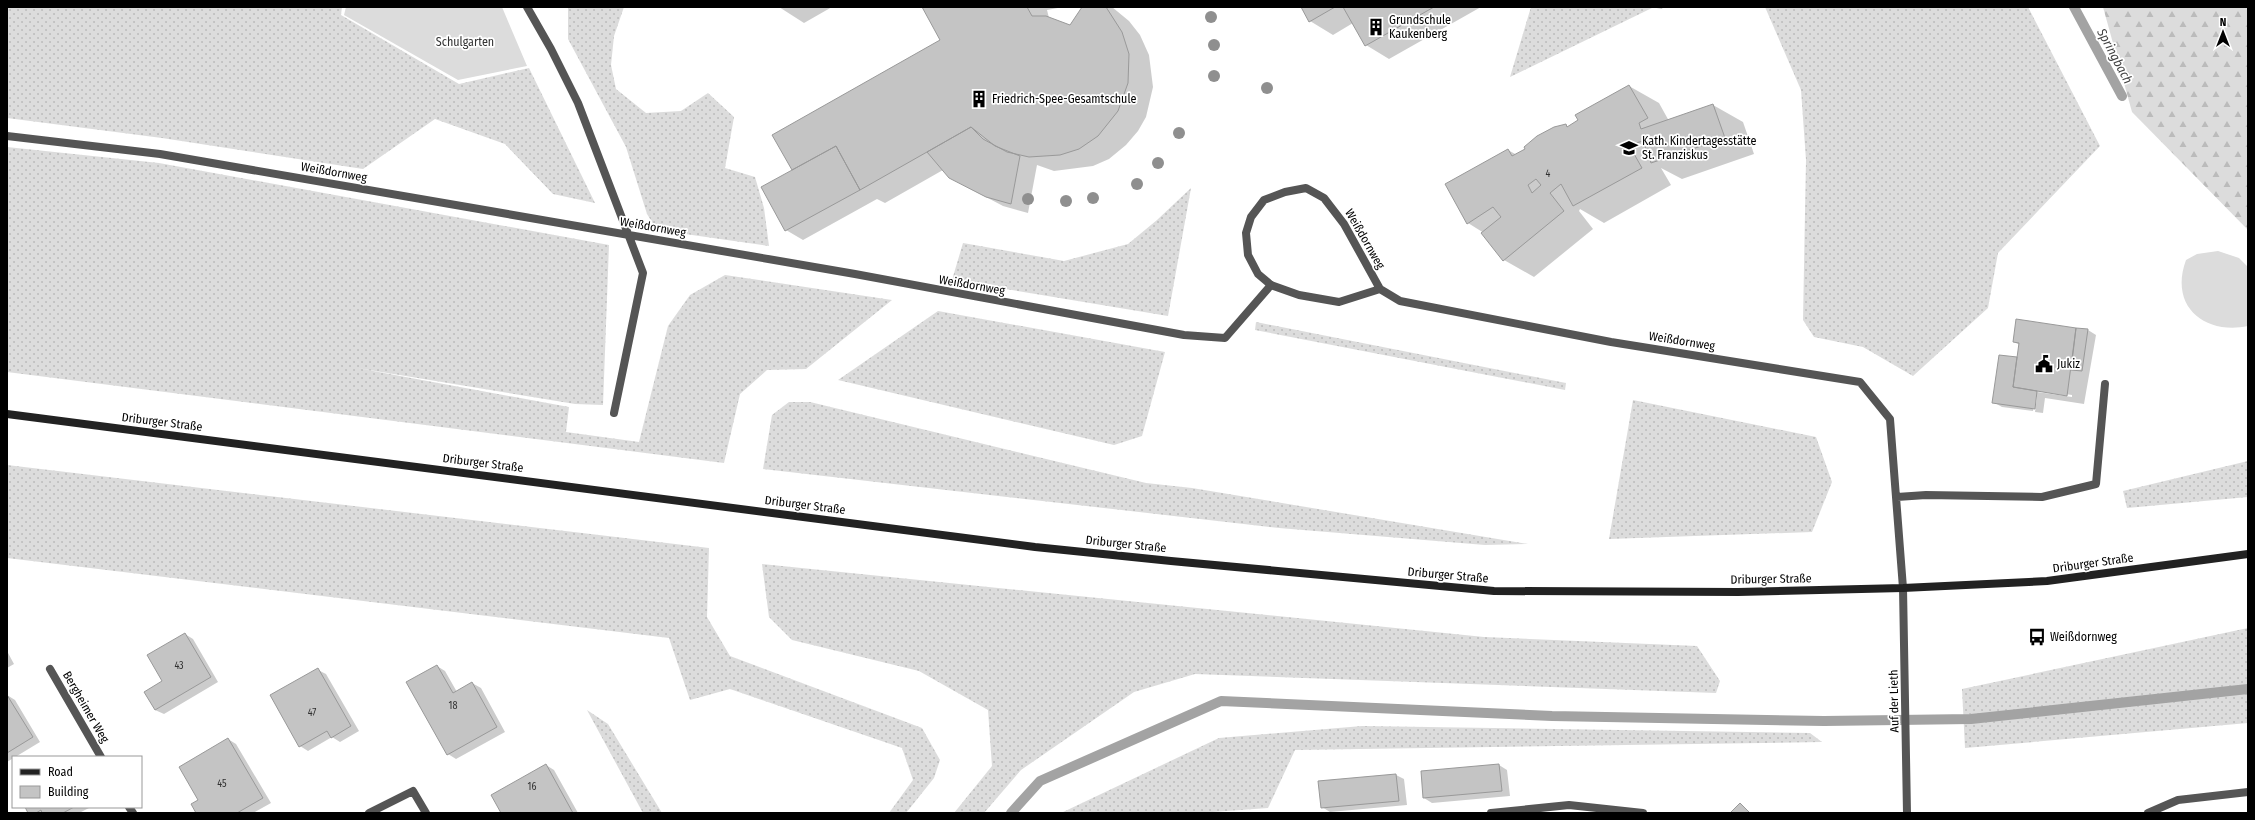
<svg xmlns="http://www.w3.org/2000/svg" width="2255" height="820" viewBox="0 0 2255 820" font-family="'Fira Sans Condensed',sans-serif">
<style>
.grass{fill:url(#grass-dots)}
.forest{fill:url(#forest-firs)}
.garden{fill:#dcdcdc}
.shadow{fill:#0003;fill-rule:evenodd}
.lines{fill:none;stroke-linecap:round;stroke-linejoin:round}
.stream{stroke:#a3a3a3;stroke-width:10}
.building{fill:#c4c4c4;stroke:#999;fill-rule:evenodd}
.service{stroke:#555;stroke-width:8}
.minor{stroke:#555;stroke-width:8}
.secondary{stroke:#222;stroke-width:8}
.tree{fill:#8f8f8f}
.labels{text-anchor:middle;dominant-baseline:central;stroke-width:3.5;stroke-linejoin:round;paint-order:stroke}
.number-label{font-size:10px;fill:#313131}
.poi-label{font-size:12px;fill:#000;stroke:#fff;text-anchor:start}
.park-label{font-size:12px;fill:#333;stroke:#fff}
.street-label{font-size:12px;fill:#000;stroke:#fff}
.water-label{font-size:13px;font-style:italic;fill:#444;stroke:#fff}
</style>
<defs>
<pattern id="grass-dots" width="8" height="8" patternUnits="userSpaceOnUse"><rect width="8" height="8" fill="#dcdcdc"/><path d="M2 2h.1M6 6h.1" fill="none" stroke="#bbb" stroke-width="1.8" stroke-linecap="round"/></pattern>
<pattern id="forest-firs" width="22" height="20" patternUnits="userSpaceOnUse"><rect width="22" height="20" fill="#dcdcdc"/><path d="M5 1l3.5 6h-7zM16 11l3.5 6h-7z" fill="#bbb"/></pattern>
</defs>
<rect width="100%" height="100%" fill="#fff"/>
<path class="grass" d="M7 7H342L341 15 459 84 529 68 595 203 553 194 505 144 435 119 363 169 162 138 7 118Z
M568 7H624L614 36 611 65 616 89 646 113 681 111 708 93 734 117 725 168 755 177 764 208 769 246 657 230 647 214 626 147 568 39Z
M1531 7H1654L1510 77Z
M1765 7H2028L2100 146 1998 253 1988 308 1913 376 1863 347 1814 337 1803 320 1806 160 1801 90Z
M7 147 159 163 609 245 603 405 575 404 357 368 569 407 566 432 639 442 668 326 690 295 725 275 892 300 806 369 767 370 740 394 724 463 7 372Z
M1191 188 1168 316 952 280 963 243 1064 261 1128 244 1157 220Z
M938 311 1165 352 1142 436 1114 445 838 380Z
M1256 322 1566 383 1565 390 1255 330Z
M1633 400 1816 437 1832 482 1812 532 1609 539Z
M789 402H810L1146 483 1192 488 1528 544 1485 545 1279 528 763 469 772 415Z
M2248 461V497L2127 508 2123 491Z
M7 465 709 548 707 617 730 656 922 728 940 760 934 778 906 813H889L913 780 902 748 730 689 690 700 669 638 7 558Z
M762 564 1484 637 1697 646 1720 681 1716 693 1195 674 1134 692 1021 770 984 813H954L992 766 988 710 919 671 792 640 769 617Z
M2248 628V723L1965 748 1962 689Z
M587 710 608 724 662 813H643Z
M1362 726 1810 733 1822 742 1295 750 1268 808 1199 813H1061L1219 738Z"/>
<path class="forest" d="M2103 7H2245L2248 9V230L2132 112Z"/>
<path class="garden" d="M346 7H502L527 66 458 80 344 15Z
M2218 251 2239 258 2248 267V326C2204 335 2169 306 2186 260L2197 254Z"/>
<path class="shadow" d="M779 7H832L804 23Z
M923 7H1063L1047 10 1049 18 1070 26 1083 7H1112L1129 21 1140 35 1149 55 1153 87 1146 117 1138 131 1126 145 1109 159 1093 166 1054 171 1037 165 1028 213 1003 206 950 178 943 170 885 203 877 199 803 240 786 230 793 169 942 40Z
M1302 7H1481L1389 59 1366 45 1353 23 1333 35 1310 21Z
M1651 7H1663L1662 9Z
M1629 86 1659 103 1669 121 1713 105 1743 122 1754 154 1682 179 1661 168 1671 185 1604 223 1580 209 1579 211 1593 229 1534 277 1504 260 1483 234 1484 233 1468 223 1508 150 1517 155 1566 125 1568 127Z
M2017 321 2088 330 2096 335 2084 404 2045 398 2043 413 2035 412 2037 397H2035L2033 411 2002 407 1993 402 2018 359 2020 345 2014 342ZM2030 389 2072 395V397L2030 391Z
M185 634 193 639 218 682 164 714 155 710 164 681Z
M7 651 14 664 7 668Z
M437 666 445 671 457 692 472 683 481 688 505 732 456 759 448 754Z
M318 670 326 674 359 731 340 742 332 737 308 751 300 746 272 696Z
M7 695 15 700 40 742 7 762Z
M228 739 236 744 271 803 253 813H197L200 800Z
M546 765 554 770 578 813H502Z
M1499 765 1507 770 1510 796 1432 803 1424 798Z
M1396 775 1404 779 1407 805 1330 812 1322 807Z
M26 807H89V808L79 813H30Z"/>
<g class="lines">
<path class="stream" d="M2074 7 2122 96
M1011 813 1040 781 1221 701 1552 716 1824 721 1971 719 2248 689"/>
</g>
<path class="building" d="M922 7H1027L1032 16H1046L1070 25 1082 7H1106L1122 32 1129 54 1128 83 1118 111 1098 136 1079 149 1060 155 1029 157 1007 152 983 139 971 127 860 190 836 146 792 170 772 135 940 40Z
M1301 7H1335L1309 22Z
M1343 7H1434L1365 46Z
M1629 85 1648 118 1639 123 1641 129 1713 104 1725 138 1651 163 1643 141 1629 145 1642 168 1573 206 1561 184 1550 193 1564 211 1503 261 1481 233 1501 217 1493 207 1467 224 1445 184 1508 149 1512 156 1525 149 1524 147 1537 136 1554 127 1566 124 1567 127 1578 120 1575 115ZM1536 179 1541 185 1532 193 1528 185Z
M971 127 995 146 1020 156 1011 204 986 197 949 178 927 152Z
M836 146 860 190 785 231 761 187Z
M2016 319 2076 328 2067 396 2013 387 2019 343 2013 342Z
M2076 328 2088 329 2082 371 2071 370Z
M1999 355 2017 357 2013 387 2037 391 2035 409 1992 403Z
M185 633 211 677 155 710 144 692 162 681 147 655Z
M437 665 453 693 472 682 497 727 447 755 406 682Z
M318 668 351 726 331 738 327 731 299 747 270 695Z
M7 695 33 737 7 753Z
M228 738 263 798 237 813H196L191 804 198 800 179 767Z
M546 764 573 813H501L491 795Z
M1499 764 1502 791 1423 798 1421 771Z
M1396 774 1399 801 1321 808 1318 781Z
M1740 803 1750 813H1730Z
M25 807H74L63 813H42L41 810 36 813H28Z"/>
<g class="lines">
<path class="service" d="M527 7 551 49 578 103 643 273 614 413
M7 136 160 154 855 274 1184 335 1225 338 1271 285
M2148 813 2178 800 2248 792"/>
<path class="minor" d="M1380 289 1339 302 1299 295 1271 285 1258 274 1248 255 1246 233 1251 217 1264 200 1285 192 1306 188 1324 198 1344 224 1380 289 1400 301 1611 342 1860 382 1890 419 1903 588 1907 813
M1897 497 1926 495 2042 497 2096 484 2105 384
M50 669 101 757
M129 807 133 813
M369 813 413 791 426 813
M1491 813 1569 805 1643 813"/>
<path class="secondary" d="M7 414 1035 547 1171 561 1494 591 1738 592 1903 588 2047 581 2248 554"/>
</g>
<g class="tree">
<circle cx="1211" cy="17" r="6"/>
<circle cx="1214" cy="45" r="6"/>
<circle cx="1214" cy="76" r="6"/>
<circle cx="1267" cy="88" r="6"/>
<circle cx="1179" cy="133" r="6"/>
<circle cx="1158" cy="163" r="6"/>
<circle cx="1137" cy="184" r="6"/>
<circle cx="1093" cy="198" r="6"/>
<circle cx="1028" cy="199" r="6"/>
<circle cx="1066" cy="201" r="6"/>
</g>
<defs>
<g id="building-bare" transform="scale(1.38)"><path d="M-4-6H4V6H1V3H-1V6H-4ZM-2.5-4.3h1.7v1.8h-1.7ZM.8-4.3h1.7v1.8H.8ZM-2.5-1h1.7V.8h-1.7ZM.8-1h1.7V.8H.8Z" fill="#000" stroke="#fff" stroke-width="2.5" paint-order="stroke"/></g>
<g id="school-bare" transform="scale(1.38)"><path d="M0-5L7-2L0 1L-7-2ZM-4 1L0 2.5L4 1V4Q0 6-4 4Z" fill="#000" stroke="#fff" stroke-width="2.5" paint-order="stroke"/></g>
<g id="civic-bare" transform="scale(1.38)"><path d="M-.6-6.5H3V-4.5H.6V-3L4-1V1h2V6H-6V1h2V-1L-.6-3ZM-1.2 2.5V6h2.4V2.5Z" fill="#000" stroke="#fff" stroke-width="2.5" paint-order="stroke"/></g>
<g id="bus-bare" transform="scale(1.38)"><path d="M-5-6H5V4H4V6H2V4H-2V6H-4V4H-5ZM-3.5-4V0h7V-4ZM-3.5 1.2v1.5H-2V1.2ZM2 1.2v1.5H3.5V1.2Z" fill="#000" stroke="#fff" stroke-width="2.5" paint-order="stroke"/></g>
</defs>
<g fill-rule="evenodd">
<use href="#building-bare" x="1376" y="27"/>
<use href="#building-bare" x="979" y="99"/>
<use href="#school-bare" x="1629" y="148"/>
<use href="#civic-bare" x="2044" y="364"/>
<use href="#bus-bare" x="2037" y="637"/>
</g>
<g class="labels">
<g class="number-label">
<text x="1548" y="174">4</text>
<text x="179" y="666">43</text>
<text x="453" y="706">18</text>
<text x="312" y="713">47</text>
<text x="222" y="784">45</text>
<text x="532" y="787">16</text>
</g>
<g class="poi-label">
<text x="1389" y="20">Grundschule<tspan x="1389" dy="14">Kaukenberg</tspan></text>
<text x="992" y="99">Friedrich-Spee-Gesamtschule</text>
<text x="1642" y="141">Kath. Kindertagesstätte<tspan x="1642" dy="14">St. Franziskus</tspan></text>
<text x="2057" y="364">Jukiz</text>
<text x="2050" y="637">Weißdornweg</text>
</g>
<g class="park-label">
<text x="465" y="42">Schulgarten</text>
</g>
<g class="street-label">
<text transform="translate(334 172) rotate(10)">Weißdornweg</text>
<text transform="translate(653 227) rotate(10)">Weißdornweg</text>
<text transform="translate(1365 239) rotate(60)">Weißdornweg</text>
<text transform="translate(972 285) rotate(10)">Weißdornweg</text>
<text transform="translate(1682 341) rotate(9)">Weißdornweg</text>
<text transform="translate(162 422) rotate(7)">Driburger Straße</text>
<text transform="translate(483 463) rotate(7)">Driburger Straße</text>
<text transform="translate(805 505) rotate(7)">Driburger Straße</text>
<text transform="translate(1126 544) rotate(6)">Driburger Straße</text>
<text transform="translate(2093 563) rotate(-8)">Driburger Straße</text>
<text transform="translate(1448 575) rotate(5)">Driburger Straße</text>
<text transform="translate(1771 579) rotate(-1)">Driburger Straße</text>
<text transform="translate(1894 701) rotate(-91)">Auf der Lieth</text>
<text transform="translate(86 707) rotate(60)">Bergheimer Weg</text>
</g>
<g class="water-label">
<text transform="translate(2115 56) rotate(62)">Springbach</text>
</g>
</g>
<rect width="2255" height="820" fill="none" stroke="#000000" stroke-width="16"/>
<rect x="12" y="756" width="130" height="52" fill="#ffffff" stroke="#999999"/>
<rect x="20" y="769" width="20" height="6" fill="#222222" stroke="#999999"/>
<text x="48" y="776" font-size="12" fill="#000000">Road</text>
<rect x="20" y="786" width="20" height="12" fill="#c4c4c4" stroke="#999999"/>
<text x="48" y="796" font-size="12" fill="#000000">Building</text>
<g transform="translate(2223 32)" stroke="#ffffff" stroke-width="3" paint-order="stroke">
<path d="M0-3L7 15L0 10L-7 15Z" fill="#000000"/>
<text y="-6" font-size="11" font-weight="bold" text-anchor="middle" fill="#000000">N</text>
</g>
</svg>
